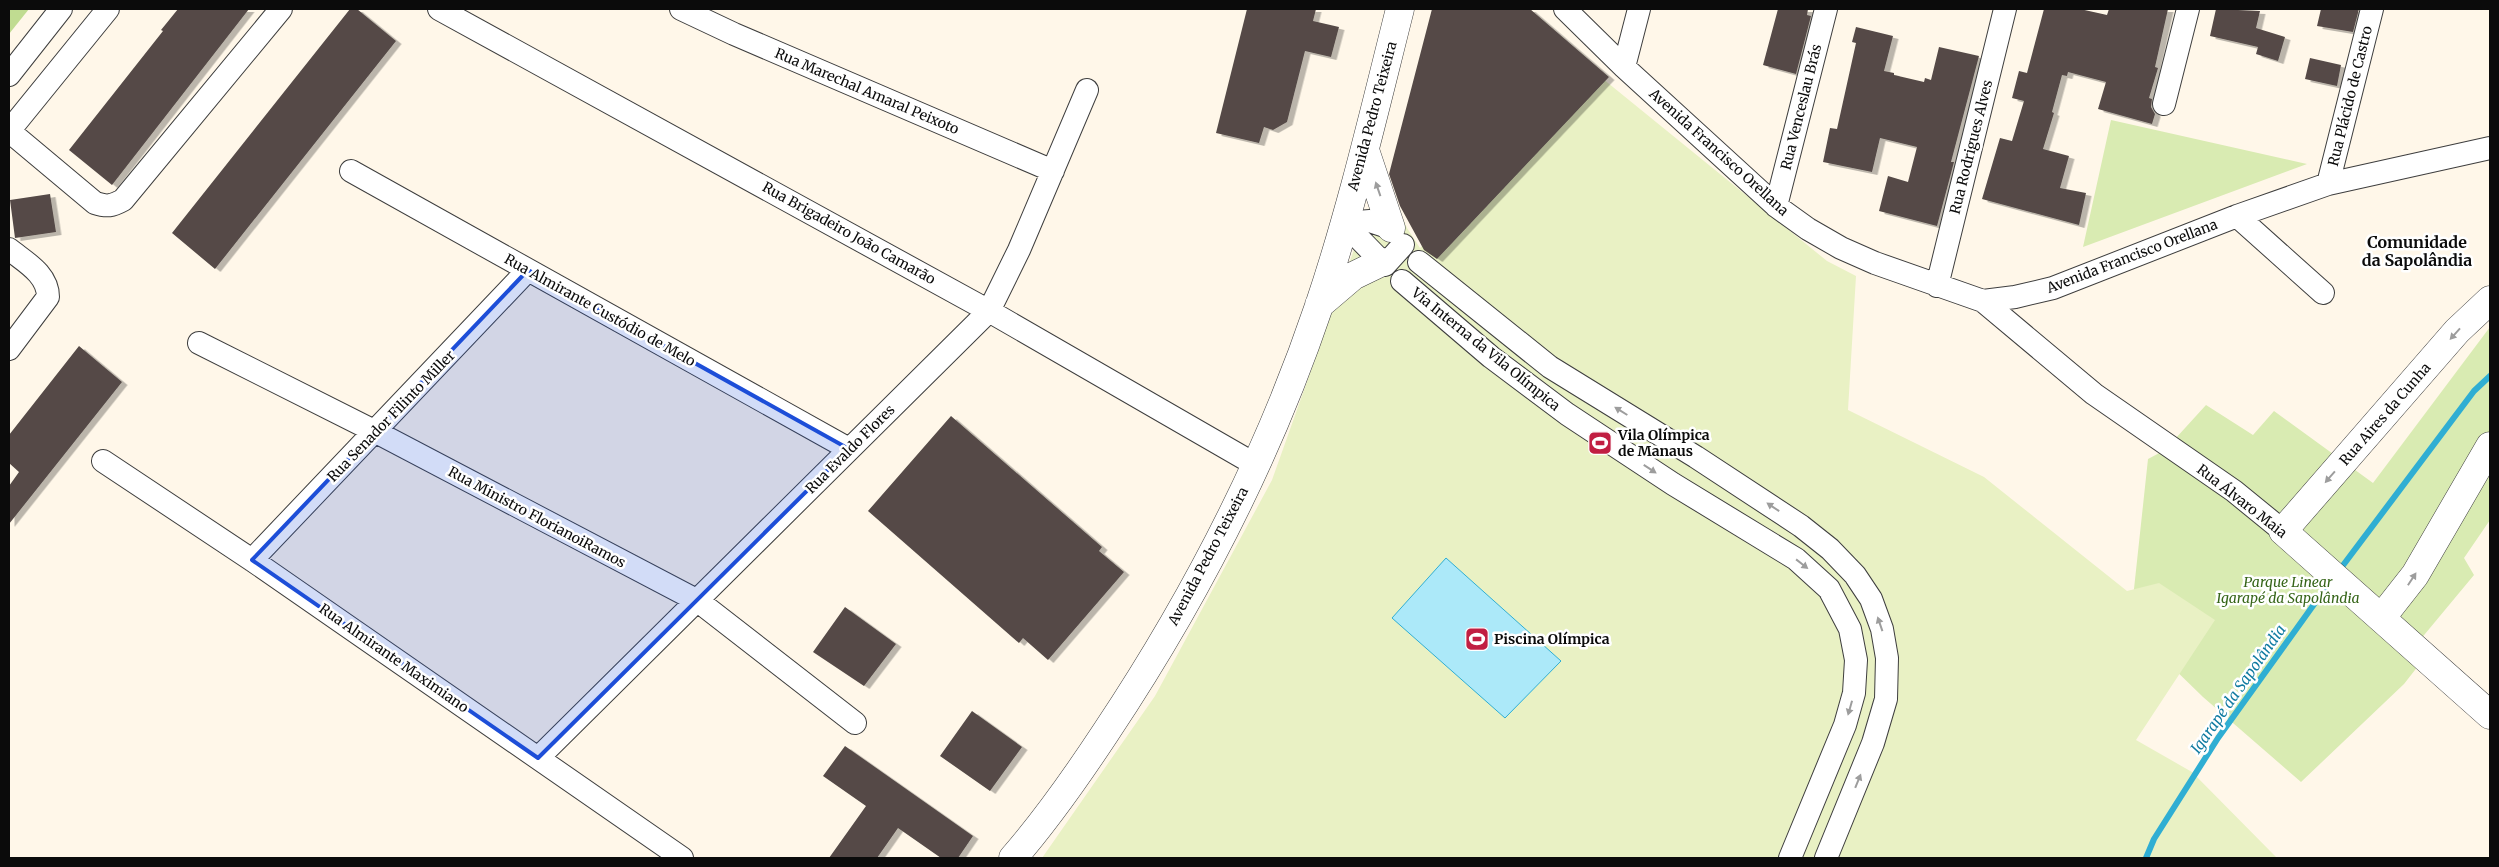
<svg xmlns="http://www.w3.org/2000/svg" width="2499" height="867" viewBox="0 0 2499 867" font-family="Merriweather,serif">
<style>
.green{fill:#d9ebb2}
.forest{fill:#c0dc91}
.pitch{fill:#e9f1c4}
.water{fill:#ace9f9;stroke:#2faed3}
.lines{fill:none;stroke-linecap:round;stroke-linejoin:round}
.stream{stroke:#2faed3;stroke-width:6}
.building{fill:#544a47;filter:url(#shadow)}
.minor-casing{stroke:#3e3e3e;stroke-width:24}
.tertiary-casing{stroke:#3e3e3e;stroke-width:29}
.minor{stroke:#fff;stroke-width:22}
.tertiary{stroke:#fff;stroke-width:28}
.oneway{fill:#9d9d9d}
.marked{fill:#1d4ed8;fill-opacity:0.2;stroke:#1d4ed8;stroke-width:4;stroke-linejoin:round}
.labels{text-anchor:middle;dominant-baseline:central;stroke-width:5;stroke-linejoin:round;paint-order:stroke}
.street-label{font-size:14px;fill:#0b0b0b;stroke:#fff}
.poi-label{font-size:14px;font-weight:bold;fill:#0b0b0b;stroke:#fff;text-anchor:start}
.park-label{font-size:14px;font-style:italic;fill:#366519;stroke:#fff}
.water-label{font-size:15px;font-style:italic;fill:#107ba1;stroke:#fff}
.quarter-label{font-size:16px;font-weight:bold;fill:#0b0b0b;stroke:#fff}
</style>
<defs>
<filter id="shadow"><feDropShadow dx="5.5" dy="3" stdDeviation="0" flood-color="#0004"/></filter>
</defs>
<rect width="100%" height="100%" fill="#fff7e9"/>
<path class="green" d="M2111 120 2307 164 2083 247Z
M2490 327V520L2464 558 2474 575 2410 652 2422 661 2404 684 2301 782 2203 697 2130 626 2148 459 2165 450 2206 405 2253 435 2274 411 2373 483Z"/>
<path class="forest" d="M9 9H29L9 34Z"/>
<path class="pitch" d="M1592 70 1827 261 1856 276 1848 410 1984 477 2127 591 2159 583 2215 620 2136 740 2192 772 2277 858H1042L1155 696 1272 480 1382 171 1407 228 1420 248Z"/>
<path class="water" d="M1446 558 1561 661 1505 718 1392 618Z"/>
<g class="lines">
<path class="stream" d="M2338 572 2474 391 2490 376
M2146 858 2154 839 2218 738 2330 582"/>
</g>
<path class="building" d="M178 9H249L112 185 69 150 163 31 161 30Z
M350 9H357L396 41 215 269 172 233Z
M1247 9H1316L1313 21 1339 27 1331 57 1305 51 1287 122 1273 130 1264 127 1259 143 1216 133Z
M1432 9H1530L1609 77 1437 259 1424 250 1400 206 1389 174Z
M1778 9H1808L1807 15 1811 16 1796 74 1763 65Z
M2044 9H2080L2107 15 2109 9H2168L2155 67 2158 68 2149 98 2152 99 2151 107 2155 114 2152 124 2098 109 2106 82 2068 72 2067 76 2062 75 2052 112 2054 113 2043 149 2069 156 2060 188 2086 193 2079 225 1982 199 2000 138 2012 141 2024 101 2012 98 2019 71 2027 73Z
M2216 9 2260 11 2256 28 2285 37 2278 61 2256 54 2258 47 2210 36Z
M2321 9H2359L2353 32 2317 26Z
M1856 27 1893 36 1884 71 1894 73V75L1924 82 1925 78 1931 80 1939 47 1979 56 1951 162H1954L1937 226 1879 211 1888 176 1908 182 1917 147 1880 138 1872 172 1823 162 1830 128 1837 129 1856 43 1852 42Z
M2310 58 2341 65 2337 86 2305 79Z
M50 194 56 232 15 238 10 200Z
M79 346 122 382 9 524V486L19 472 9 463V435Z
M951 416 1102 547 1099 551 1124 572 1048 660 1023 638 1019 643 868 511Z
M845 607 896 644 864 686 813 652Z
M972 711 1022 747 990 791 940 756Z
M845 746 973 836 958 858H941L898 828 877 858H829L866 806 823 776Z"/>
<g class="lines">
<g class="minor-casing">
<path id="minor" d="M439 9 989 311 1256 465
M681 9 734 34 1053 171
M1565 9 1624 67 1776 206 1808 229 1841 248 1875 263 1983 301 2015 297 2053 288 2237 216 2328 184 2490 148
M1624 67 1639 9
M9 75 61 9
M2164 104 2188 9
M9 131 95 203C107 207 112 206 123 200L281 9
M9 131 108 9
M351 171 849 449
M2328 184 2372 9
M1776 206 1826 9
M2237 216 2323 293
M1344 223 1382 262
M1344 223 1370 221 1391 228
M9 249C25 262 48 274 48 297L9 349
M1419 262 1550 367 1696 457 1801 526 1830 549 1855 575 1871 599 1882 629 1887 658 1886 699 1873 743 1826 858
M1385 265 1403 245
M1402 281 1491 357 1567 414 1673 484 1796 559 1829 589 1850 629 1856 660 1854 693 1845 725 1790 858
M1937 286 2005 9
M1983 301 2094 394 2234 491 2283 531
M199 343 376 432 698 601 855 723
M103 461 252 560 682 858
M252 560 528 270
M538 758 989 311 1019 250 1087 90"/>
</g>
<g class="tertiary-casing">
<path id="tertiary" d="M1365 150 1391 228
M2490 300 2457 331 2283 531 2490 715
M1319 305 1353 276 1382 262
M2382 617 2415 575 2490 446
M1013 858C1047 819 1077 776 1106 732 1194 600 1268 457 1319 306 1352 208 1375 108 1400 9"/>
</g>
<use href="#minor" class="minor"/>
<use href="#tertiary" class="tertiary"/>
</g>
<defs><path id="oneway-solid" d="M-6-.8H1V-3.2L6.5 0L1 3.2V.8H-6Z" transform="scale(1.25)"/></defs>
<g class="oneway">
<use href="#oneway-solid" transform="translate(1378 189) rotate(-109)"/>
<use href="#oneway-solid" transform="translate(2455 334) rotate(132)"/>
<use href="#oneway-solid" transform="translate(1621 411) rotate(-148)"/>
<use href="#oneway-solid" transform="translate(1650 469) rotate(33)"/>
<use href="#oneway-solid" transform="translate(2330 477) rotate(131)"/>
<use href="#oneway-solid" transform="translate(1773 507) rotate(-146)"/>
<use href="#oneway-solid" transform="translate(1802 564) rotate(38)"/>
<use href="#oneway-solid" transform="translate(2412 579) rotate(-57)"/>
<use href="#oneway-solid" transform="translate(1880 624) rotate(-109)"/>
<use href="#oneway-solid" transform="translate(1850 708) rotate(106)"/>
<use href="#oneway-solid" transform="translate(1858 781) rotate(-68)"/>
</g>
<path class="marked" d="M528 270 849 449 538 758 252 560Z"/>
<defs>
<g id="stadium-square" transform="scale(1.25)"><rect x="-9" y="-9" width="18" height="18" rx="4" fill="#c11e42" stroke="#fff"/><path d="M0-5a6.5 5 0 1 0 0 10a6.5 5 0 1 0 0-10ZM-3.5-1.8h7v3.6h-7Z" fill="#fff"/></g>
</defs>
<g fill-rule="evenodd">
<use href="#stadium-square" x="1600" y="443"/>
<use href="#stadium-square" x="1477" y="639"/>
</g>
<g class="labels">
<g class="street-label">
<text transform="translate(867 91) rotate(23)">Rua Marechal Amaral Peixoto</text>
<text transform="translate(2350 96) rotate(-76)">Rua Plácido de Castro</text>
<text transform="translate(1801 107) rotate(-76)">Rua Venceslau Brás</text>
<text transform="translate(1372 116) rotate(-75)">Avenida Pedro Teixeira</text>
<text transform="translate(1971 147) rotate(-76)">Rua Rodrigues Alves</text>
<text transform="translate(1719 152) rotate(42)">Avenida Francisco Orellana</text>
<text transform="translate(849 233) rotate(29)">Rua Brigadeiro João Camarão</text>
<text transform="translate(2132 256) rotate(-21)">Avenida Francisco Orellana</text>
<text transform="translate(600 310) rotate(29)">Rua Almirante Custódio de Melo</text>
<text transform="translate(1486 349) rotate(39)">Via Interna da Vila Olímpica</text>
<text transform="translate(2385 414) rotate(-49)">Rua Aires da Cunha</text>
<text transform="translate(391 416) rotate(-46)">Rua Senador Filinto Miller</text>
<text transform="translate(850 449) rotate(-45)">Rua Evaldo Flores</text>
<text transform="translate(2242 501) rotate(38)">Rua Álvaro Maia</text>
<text transform="translate(537 517) rotate(28)">Rua Ministro FlorianoiRamos</text>
<text transform="translate(1208 556) rotate(-62)">Avenida Pedro Teixeira</text>
<text transform="translate(394 658) rotate(35)">Rua Almirante Maximiano</text>
</g>
<g class="poi-label">
<text x="1618" y="435">Vila Olímpica<tspan x="1618" dy="16">de Manaus</tspan></text>
<text x="1494" y="639">Piscina Olímpica</text>
</g>
<g class="park-label">
<text x="2288" y="582">Parque Linear<tspan x="2288" dy="16">Igarapé da Sapolândia</tspan></text>
</g>
<g class="water-label">
<text transform="translate(2238 689) rotate(-55)">Igarapé da Sapolândia</text>
</g>
<g class="quarter-label">
<text x="2417" y="242">Comunidade<tspan x="2417" dy="18">da Sapolândia</tspan></text>
</g>
</g>
<rect width="2499" height="867" fill="none" stroke="#0b0b0b" stroke-width="20"/>
</svg>
